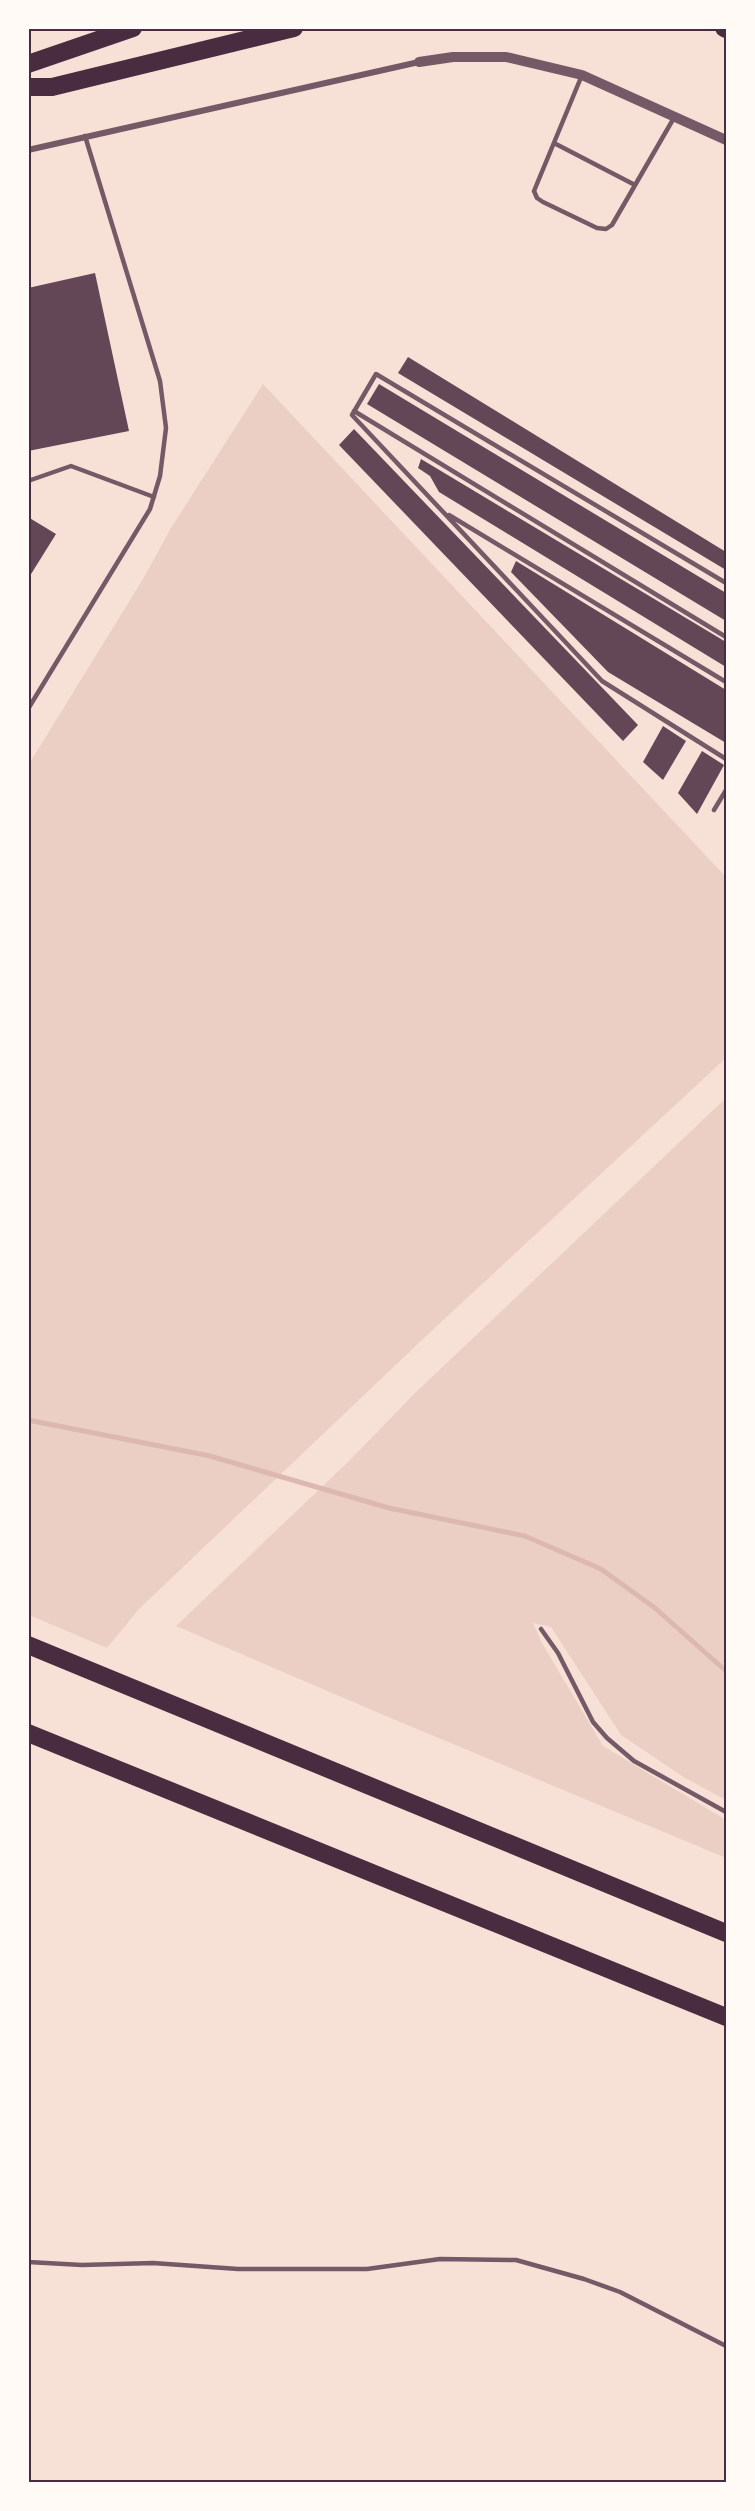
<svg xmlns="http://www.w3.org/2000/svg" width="755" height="2511" viewBox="0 0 755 2511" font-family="'Sofia Sans Condensed',sans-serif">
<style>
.green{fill:#ebcfc5}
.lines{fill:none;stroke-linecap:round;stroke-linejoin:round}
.stream{stroke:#dcb8b0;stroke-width:5}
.building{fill:#644757}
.service{stroke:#755966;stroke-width:4.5}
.minor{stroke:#755966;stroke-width:6}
.tertiary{stroke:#755966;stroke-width:10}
.motorway{stroke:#4a2c40;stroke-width:18}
.neatline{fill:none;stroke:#4a2c40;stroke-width:2}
</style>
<rect width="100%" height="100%" fill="#f7e1d7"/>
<path class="green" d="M263 384 726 877V1058L425 1337 139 1609 107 1648 29 1615V764L143 579 171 528Z
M726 1098V1800L685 1778 621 1735 551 1627 533 1623 542 1643 603 1746 726 1820V1858L393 1719 176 1626 350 1460 413 1395Z"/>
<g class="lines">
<path class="stream" d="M28 1420 210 1456 389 1508 525 1536 601 1569 655 1608 726 1671"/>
</g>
<path class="building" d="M95 273 129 431 28 451V288Z
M408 357 726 552V570L398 373Z
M379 384 726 593V621L367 404Z
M354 429 638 725 623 741 339 445Z
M421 459 726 642V667L439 492 430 476 418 468Z
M28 517 56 534 28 579Z
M516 561 726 690V743L608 672 511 572Z
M663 726 686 741 663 780 643 762Z
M702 751 724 765 697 814 678 793Z"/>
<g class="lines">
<path class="service" d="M582 75 534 191 537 198 543 202 597 228 606 229 612 225 675 116
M554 143 635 185
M354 411 726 637
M28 481 71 466 154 497
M449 515 726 682
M726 583 376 374 352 415 602 681 726 759
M28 709 150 509 160 476 166 428 160 381 85 136
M714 810 726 790
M541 1629 558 1653 593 1722 607 1738 634 1761 726 1812
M28 2262 82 2265 153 2263 238 2269H367L440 2259 516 2260 584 2279 620 2292 726 2346"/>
<path class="minor" d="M28 150 419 62"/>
<path class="tertiary" d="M419 62 453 57H506L582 75 726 140"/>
<path class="motorway" d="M724 28 726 29
M28 64 133 28
M28 87H52L294 28
M28 1645 726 1933
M28 1733 726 2017"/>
</g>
<rect width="755" height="2511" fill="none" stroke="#fffaf5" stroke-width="60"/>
<rect x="30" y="30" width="695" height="2451" class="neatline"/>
</svg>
